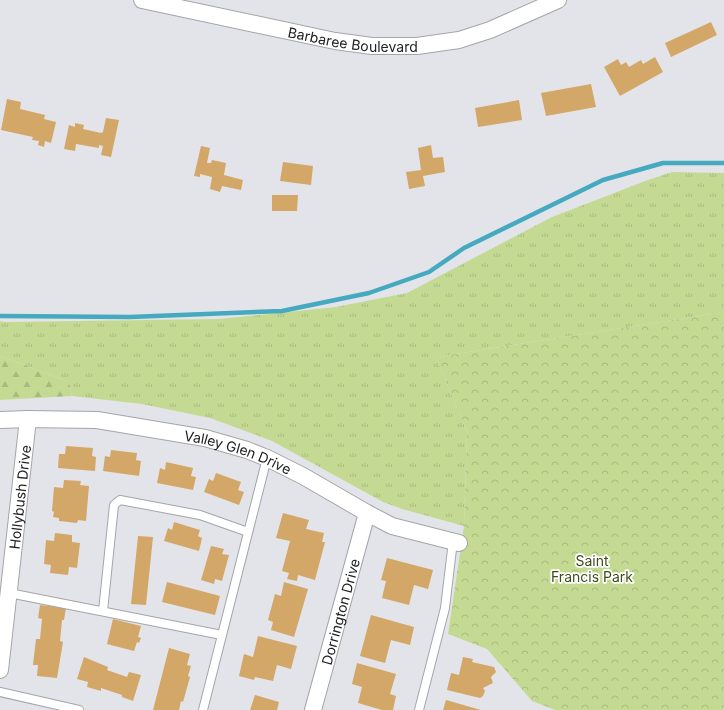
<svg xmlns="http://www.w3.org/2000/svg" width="724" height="710" viewBox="0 0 724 710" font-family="Inter,sans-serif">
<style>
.grass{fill:url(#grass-tufts)}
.forest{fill:url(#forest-firs)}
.park{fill:url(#park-crowns)}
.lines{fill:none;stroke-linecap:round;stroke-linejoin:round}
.stream{stroke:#45a9bf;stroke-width:4.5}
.building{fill:#d3a767}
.lane-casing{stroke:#a4a5aa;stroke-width:10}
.street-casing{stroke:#a4a5aa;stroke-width:18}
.lane{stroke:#fff;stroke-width:8}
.street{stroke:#fff;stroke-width:16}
.labels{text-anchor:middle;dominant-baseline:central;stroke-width:3.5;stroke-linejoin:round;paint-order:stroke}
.street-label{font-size:14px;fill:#222224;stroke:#fff}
.park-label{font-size:14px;fill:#3f4c19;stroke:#fff}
</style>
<defs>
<pattern id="grass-tufts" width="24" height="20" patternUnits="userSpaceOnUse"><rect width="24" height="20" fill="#c4da93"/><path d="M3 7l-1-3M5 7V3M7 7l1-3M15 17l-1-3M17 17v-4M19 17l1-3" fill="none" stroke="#a8bb7f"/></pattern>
<pattern id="forest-firs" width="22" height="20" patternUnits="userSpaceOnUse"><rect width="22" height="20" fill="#c4da93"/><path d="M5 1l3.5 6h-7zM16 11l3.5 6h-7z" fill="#a8bb7f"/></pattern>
<pattern id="park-crowns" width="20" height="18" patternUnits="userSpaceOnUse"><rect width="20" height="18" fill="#c4da93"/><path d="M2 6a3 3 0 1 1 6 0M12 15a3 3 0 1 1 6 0" fill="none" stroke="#a8bb7f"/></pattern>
</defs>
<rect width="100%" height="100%" fill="#e3e4e9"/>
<path class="grass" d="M672 172 724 173V312L436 357 467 432 464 526 402 509 383 502 272 441 210 418 142 404 72 396 69 382 0 356V321L5 322 219 319 336 307 407 293 552 217 648 180Z"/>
<path class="forest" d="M0 356 69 382 72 396 0 400Z"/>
<path class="park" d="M724 312V710H555L532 701 487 649 448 634 464 526 467 432 436 357Z"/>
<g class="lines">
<path class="stream" d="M0 316 130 317 282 311 369 293 429 272 464 248 603 180 663 163H724"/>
</g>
<path class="building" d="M711 22 717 35 671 57 665 43Z
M655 57 663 72 620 96 604 67 618 59 621 65 626 62 629 67 641 60 643 64Z
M591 84 596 107 546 116 541 93Z
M7 99 21 102 20 109 45 115 44 119 56 122 51 143 45 141 44 147 38 145 39 141 32 140 33 137 1 130Z
M519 100 522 120 478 127 475 108Z
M106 118 119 120 111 157 101 155 103 146 99 145V148L76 144 75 151 64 149 69 125 75 127V123L84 125 83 129 101 133 103 132Z
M431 145 433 158 443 157 445 172 423 176 425 186 409 189 406 172 421 170 418 148Z
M201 146 210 148 207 163H211L212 160 226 163 224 175 243 180 241 190 222 186 220 192 210 189 212 177 200 174V177L194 176Z
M283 162 313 166 311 185 280 181Z
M272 195H298L297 211H272Z
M66 446 93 448 92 456 96 457 95 471 58 468 59 454H65Z
M111 450 137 453 136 460 141 461 139 476 103 471 105 456 110 457Z
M166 462 193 468 191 476 196 477 193 490 157 483 160 468 165 470Z
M216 473 241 482 238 490 244 492 239 505 204 492 209 479 213 481Z
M64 480 81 481 80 485 89 486 86 521 78 520 77 523 59 521V518L53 517 54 512 52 511 54 487 63 488Z
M283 513 309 520 306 529 324 533 322 542H325L315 580 298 575 297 581 287 579 289 573 282 571 290 541 276 538Z
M174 522 200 530 198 536 202 538 199 551 164 541 168 528 172 530Z
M55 533 72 535V542L80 543 77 568 69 567 68 575 50 573 51 565 44 564 46 540 54 541Z
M138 536 153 537 146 605 131 604Z
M211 546 224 549 222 554 229 555 222 581 215 579 214 584 201 580Z
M387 558 433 570 428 589 414 585 409 605 382 598 386 581 381 580Z
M167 582 220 596 215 615 162 602Z
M284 582 308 589 294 637 271 630 273 622 268 620 275 594 281 596Z
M40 605 66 608 64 620H62L60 641 63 642 57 678 37 676 38 665H33L36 639H40L42 619 38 618Z
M371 615 414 627 410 645 391 640 385 663 360 656Z
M113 619 141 626 138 637 141 638 139 643 137 642 134 651 107 644Z
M258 636 297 646 291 669 277 665 273 681 255 677 254 680 239 676 244 654 253 657Z
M169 648 190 654 187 665 191 666 188 676 190 677 183 702 181 701 179 710H153Z
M84 657 108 667 107 670 127 677 129 672 141 675 133 701 122 697V695L101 688V691L87 687 88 682 77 679Z
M463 657 473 659 472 662 494 667 496 672 491 677 493 683 483 688 485 691 483 696 480 698 447 690 451 673 459 675Z
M357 663 396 674 390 694 396 696 393 710H382L358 703 362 687 352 684Z
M255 695 279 702 277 710H250Z
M446 700 481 710H443Z"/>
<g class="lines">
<g class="lane-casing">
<path id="lane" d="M9 593 222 635
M103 611 114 505 120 500 200 515 248 532
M0 692 79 710
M203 710 267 458
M419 710 445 608 453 541"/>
</g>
<g class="street-casing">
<g id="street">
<path id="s1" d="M142 0 335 41 372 46H417L459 40 490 30 558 0"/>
<path id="s2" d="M0 420 28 419 97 420 205 438 247 450 267 458 303 476 367 513 392 526 459 543"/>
<path id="s3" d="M0 670 28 419"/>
<path id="s4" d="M313 710 367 513"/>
</g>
</g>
<use href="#lane" class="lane"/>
<use href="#street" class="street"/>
</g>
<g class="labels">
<g class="street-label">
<text stroke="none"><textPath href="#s1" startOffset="215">Barbaree Boulevard</textPath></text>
<text stroke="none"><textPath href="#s2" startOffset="242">Valley Glen Drive</textPath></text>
<text stroke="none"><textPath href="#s3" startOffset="174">Hollybush Drive</textPath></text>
<text stroke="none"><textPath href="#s4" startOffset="102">Dorrington Drive</textPath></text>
</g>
<g class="park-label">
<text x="592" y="560">Saint<tspan x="592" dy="16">Francis Park</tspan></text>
</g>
</g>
</svg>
